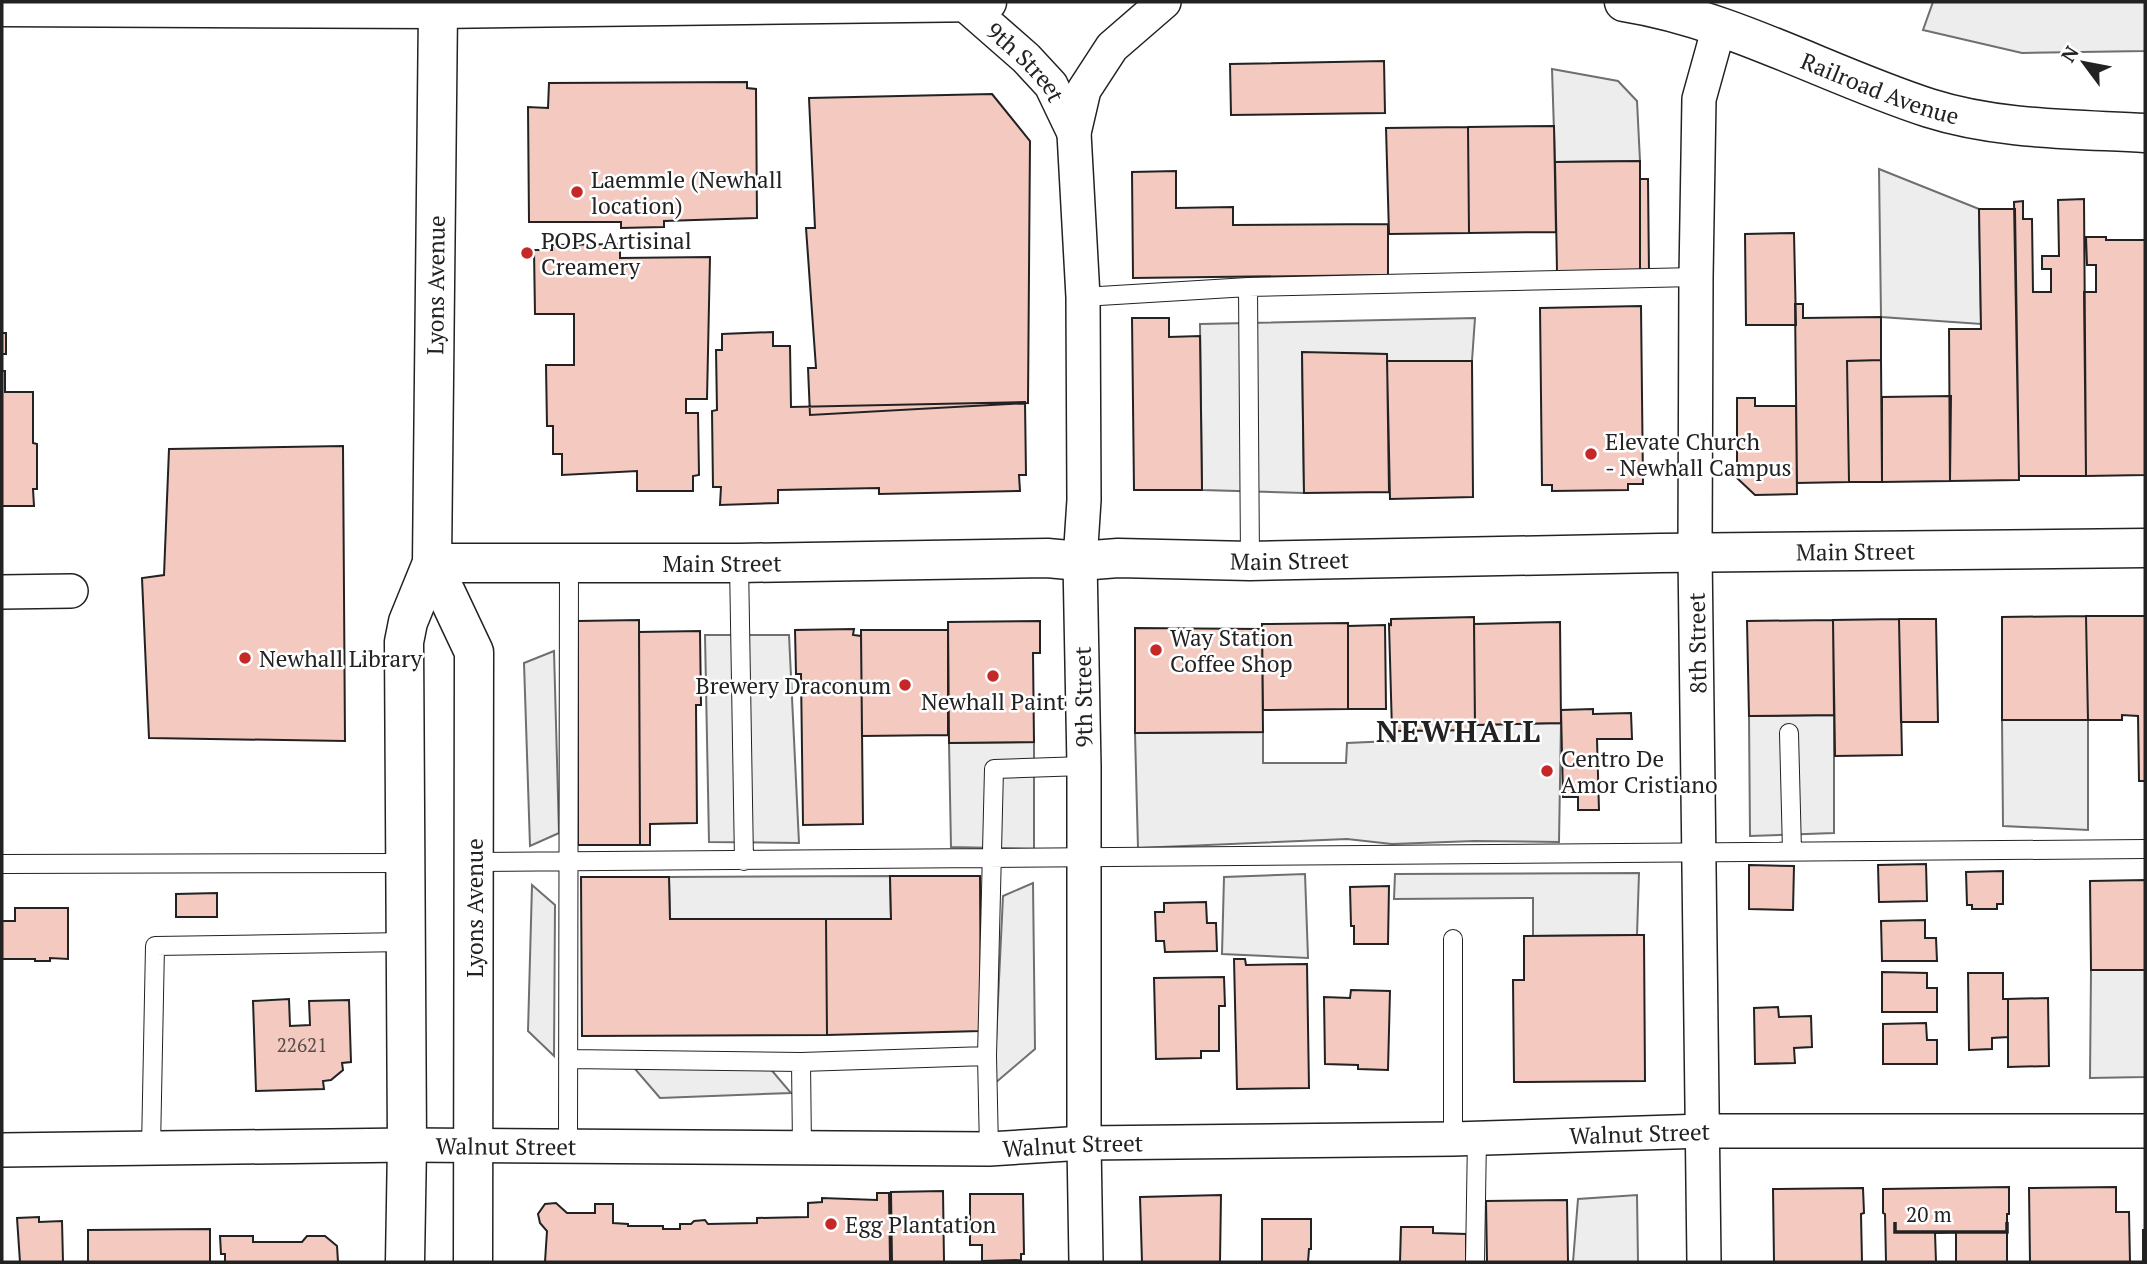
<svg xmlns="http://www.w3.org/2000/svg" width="2147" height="1264" viewBox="0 0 2147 1264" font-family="'PT Serif',serif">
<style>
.parking{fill:#ededed;stroke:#6f6f6f;stroke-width:2}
.building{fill:#f3c9c0;stroke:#222;stroke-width:2}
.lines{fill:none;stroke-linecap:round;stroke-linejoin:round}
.service-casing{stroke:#222;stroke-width:20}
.minor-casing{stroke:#222;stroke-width:36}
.tertiary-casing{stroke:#222;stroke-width:41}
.secondary-casing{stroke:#222;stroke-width:41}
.primary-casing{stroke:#222;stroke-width:41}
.service{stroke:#fff;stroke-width:18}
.minor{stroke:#fff;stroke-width:33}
.tertiary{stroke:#fff;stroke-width:38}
.secondary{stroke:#fff;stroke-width:38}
.primary{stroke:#fff;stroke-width:38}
.poi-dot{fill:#c62828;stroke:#fff;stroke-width:2.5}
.labels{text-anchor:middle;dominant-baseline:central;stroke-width:5;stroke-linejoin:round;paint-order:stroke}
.number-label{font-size:19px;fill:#564c4a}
.street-label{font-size:23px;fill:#222;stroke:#fff}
.poi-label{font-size:23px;fill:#222;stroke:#fff;text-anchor:start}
.district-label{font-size:30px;font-weight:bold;letter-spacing:2px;fill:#222;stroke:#fff}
</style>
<rect width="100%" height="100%" fill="#fff"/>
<path class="parking" d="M1933 2H2145V51L2022 53 1923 30Z
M1552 69 1618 81 1637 101 1640 161 1555 162Z
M1879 169 1979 209 1981 324 1881 317Z
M1475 318 1472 361H1387L1386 354 1302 353 1304 493 1202 490 1200 324Z
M705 635H789L799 843 709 842Z
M554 651 559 833 530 846 524 663Z
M1834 715V833L1750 836 1749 716Z
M2002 720H2088V830L2003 826Z
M1561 723 1559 842 1474 841 1392 844 1347 839 1138 848 1135 733 1263 732V763H1346L1347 743 1391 741 1392 731 1475 730V725Z
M1034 742V849L951 847 949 743Z
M1639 873 1637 935 1533 936V898L1394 899 1395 874Z
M1305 874 1308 958 1222 954 1224 877Z
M890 876 891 919H670L669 877Z
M1033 883 1035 1049 994 1084 1003 896Z
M532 885 555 905 554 1056 528 1031Z
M2091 970H2145V1077L2090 1078Z
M768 1066 791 1093 660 1098 635 1069Z
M1637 1195 1638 1262H1573L1578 1199Z"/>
<path class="building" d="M1384 61 1385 113 1231 115 1230 64Z
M747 82V88L756 89 757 218 664 221V227L621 228V222H529L528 107 548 108 549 83Z
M992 94 1030 141 1028 403 810 415 808 368H816L806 228H815L809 98Z
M1554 126 1556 232 1469 233 1468 127Z
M1468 127 1469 233 1389 234 1386 128Z
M1640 161V272H1557L1555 162Z
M1176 171V208L1233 207V225L1388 224V275L1133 278 1132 172Z
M1640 179H1648L1649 272H1640Z
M2084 199 2086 476H2019L2014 202 2023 201V219H2032L2033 292H2051V269H2042V256H2059L2058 200Z
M1979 209H2015L2019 480 1950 481 1949 329H1981Z
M1794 233 1796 325H1746L1745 234Z
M2086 237H2106V240H2145V475L2086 476 2084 292H2096V265H2087Z
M620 244V258L710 257 707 399H686V413H698L699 475 693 476V491H637V471L562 475V454H553V426H547L546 365H574V314H535L534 250H552V245Z
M1795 304H1803V318L1881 317V360L1847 361 1849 482 1797 483Z
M1641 306 1643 484H1628V490L1552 491V485H1542L1540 308Z
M1132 318H1169V337L1200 336 1202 490H1134Z
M773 332V346H790L791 407 1025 402 1026 475H1019L1020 491 879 494V488L778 490V503L720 505 721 487H713L712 411 717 410 716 350H722V334Z
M2 333H6V354H2Z
M1302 352 1387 354 1389 492 1304 493Z
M1881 360 1882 482H1849L1847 361Z
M1387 361H1472L1473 497 1390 499Z
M2 371H5V392H33V443L37 444V489H33L34 506H2Z
M1951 396 1950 481 1882 482V397Z
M1737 398H1755V406H1796L1797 494 1755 495 1737 478Z
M343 446 345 741 149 738 142 578 164 575 169 449Z
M2086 616H2145V781H2139L2138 716 2122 715V720H2088Z
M2086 616 2088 720H2002V617Z
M1474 617 1475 730 1392 731 1389 624 1391 625V619Z
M1899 619H1936L1938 722H1901Z
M1899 619 1902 755 1835 756 1833 620Z
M639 620 640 845H578V621Z
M1833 620 1834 715 1749 716 1747 621Z
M1040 621V653H1033L1034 742 949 743 948 622Z
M1560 622 1561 723 1475 725 1474 624Z
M1348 623V709L1263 710 1262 624Z
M1385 625 1386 709H1348V626Z
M1135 628 1262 629 1263 732 1135 733Z
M854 629 853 635 861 636 863 824 803 825 801 674H796L795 630Z
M861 630H948V735L862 736Z
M700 631 701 705H696L697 823 650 824V845H640L639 632Z
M1593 709V714L1631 713 1632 739H1597L1599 810H1578V797H1563L1561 710Z
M1926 864 1927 901 1879 902 1878 865Z
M1749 865 1794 866 1793 910 1749 909Z
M2003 871V904H1997V909H1972V905H1967L1966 872Z
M890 876H980L981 1031 827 1035 826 919H891Z
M581 877H669L670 919H826L827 1035 582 1036Z
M2145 880V970H2091L2090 881Z
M1389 886 1388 944H1354V926H1351L1350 887Z
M217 893V917H176V894Z
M1206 902 1207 923H1216L1217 951 1165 952 1164 941H1156L1155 912H1164V903Z
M15 908H68V959L50 958V961H35V959H2V921H15Z
M1925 920V938H1936L1937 961H1882L1881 921Z
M1637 935H1644L1645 1081 1514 1082 1513 980H1524V936Z
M1234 959H1245L1246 965 1307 964 1309 1088 1237 1089Z
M1882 972 1927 973V988H1937V1012H1882Z
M1968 973H2003V999H2008V1037L1992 1038V1049L1969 1050Z
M1224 977 1225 1006H1219V1051H1201V1058L1156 1059 1154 978Z
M1351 990 1390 991 1388 1070 1358 1069V1065L1325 1064 1324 997 1350 998Z
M2048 998 2049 1066 2008 1067V999Z
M289 999 290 1026 310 1025 309 1001 349 1000 351 1062 342 1063 343 1070 331 1080 323 1081 324 1089 256 1091 253 1001Z
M1778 1007 1779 1017 1811 1016 1812 1047 1794 1048 1795 1063 1755 1064 1754 1008Z
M1926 1023 1927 1040H1937V1064H1883V1024Z
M2009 1187V1214H2007V1262H1956V1232L1935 1233 1936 1262H1886L1885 1214 1883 1213V1189Z
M2116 1187V1212H2129L2130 1262H2030L2029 1188Z
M1863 1188 1864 1213 1861 1214 1862 1262H1774L1773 1189Z
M943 1191 944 1262H892L891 1192Z
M877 1193H889L890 1262H545L547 1231 540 1223 538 1214 545 1204 556 1203 567 1213H595V1204H613V1223L628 1224V1226H663V1229H680V1224H691L694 1221 705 1220 708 1224 757 1223V1218L808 1217V1203L822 1202V1198L877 1200Z
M970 1194H1023L1024 1254H1021V1260L982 1261V1245H970Z
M1221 1195 1220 1262H1142L1140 1197Z
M1567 1200 1568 1262H1487L1486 1201Z
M39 1217V1222L62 1221 63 1262H20L17 1218Z
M1262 1219H1311V1249H1309L1308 1262H1262Z
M1401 1227H1433V1233L1466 1234V1262H1400Z
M210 1229V1262H88V1230Z
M2143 1230H2145V1262H2143Z
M220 1236H253V1242H302L307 1236H325L337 1246 338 1262H225V1254H221Z"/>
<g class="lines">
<g class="service-casing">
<path id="service" d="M1248 287 1250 561
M1083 297 1248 287 1696 277
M739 563 744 861
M1789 733 1792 851
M474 862 2145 849
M2 864 405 863
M568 1059 801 1062 987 1056
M801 1062 802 1148
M1453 1139V939
M568 1146 569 563
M151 1148 155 946 405 942
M989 1149 987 1056 994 769 1084 766
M1475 1262 1477 1137"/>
</g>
<g class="minor-casing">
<g id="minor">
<path id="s1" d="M962 2 1026 58 1051 85 1074 133"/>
<path d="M2 592 71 591"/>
<path id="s2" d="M2 1150 407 1145 989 1149 1084 1143 1453 1139 1704 1131H2145"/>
<path d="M1086 1262 1084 1143V766L1080 561 1084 500 1083 297 1074 133 1084 90 1112 47 1164 2"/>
<path d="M1704 1262 1695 553 1696 277 1699 99 1719 27"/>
</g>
</g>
<g class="tertiary-casing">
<g id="tertiary">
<path id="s3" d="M432 563H739L1047 558 1080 561 1118 558 1250 561 1660 553 2145 548"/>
</g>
</g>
<g class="secondary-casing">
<g id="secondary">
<path d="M432 563 474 652 473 1262"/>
<path id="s4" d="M405 1262 407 1145 404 642 408 622 432 563 438 9"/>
</g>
</g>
<g class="primary-casing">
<g id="primary">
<path id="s5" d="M1624 2C1731 19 1827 75 1929 108 1998 130 2074 129 2145 133"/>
<path d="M2 7 438 9 987 2"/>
</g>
</g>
<use href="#service" class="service"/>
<use href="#minor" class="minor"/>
<use href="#tertiary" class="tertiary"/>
<use href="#secondary" class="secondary"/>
<use href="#primary" class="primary"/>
</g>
<g class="poi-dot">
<circle cx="577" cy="192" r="7"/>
<circle cx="527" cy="253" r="7"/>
<circle cx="1591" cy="454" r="7"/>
<circle cx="1156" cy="650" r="7"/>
<circle cx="245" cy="658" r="7"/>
<circle cx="993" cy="676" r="7"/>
<circle cx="905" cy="685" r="7"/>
<circle cx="1547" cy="771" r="7"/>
<circle cx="831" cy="1224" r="7"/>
</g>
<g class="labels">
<g class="number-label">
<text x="302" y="1044">22621</text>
</g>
<g class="street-label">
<text stroke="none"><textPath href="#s1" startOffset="88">9th Street</textPath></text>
<text stroke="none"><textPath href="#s5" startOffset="271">Railroad Avenue</textPath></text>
<text stroke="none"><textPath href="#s4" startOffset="982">Lyons Avenue</textPath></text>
<text stroke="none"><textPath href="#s3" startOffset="1424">Main Street</textPath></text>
<text stroke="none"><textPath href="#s3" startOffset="858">Main Street</textPath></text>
<text stroke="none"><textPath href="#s3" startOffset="290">Main Street</textPath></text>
<text transform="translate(1697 643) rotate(-91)">8th Street</text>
<text transform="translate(1083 697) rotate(-91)">9th Street</text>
<text transform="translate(474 908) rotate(-90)">Lyons Avenue</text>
<text stroke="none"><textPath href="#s2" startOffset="1638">Walnut Street</textPath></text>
<text stroke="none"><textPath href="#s2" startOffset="504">Walnut Street</textPath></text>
<text stroke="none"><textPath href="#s2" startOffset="1071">Walnut Street</textPath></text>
</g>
<g class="poi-label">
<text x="591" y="179">Laemmle (Newhall<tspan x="591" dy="26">location)</tspan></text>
<text x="541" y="240">POPS Artisinal<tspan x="541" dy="26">Creamery</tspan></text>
<text x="1605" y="441">Elevate Church<tspan x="1605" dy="26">- Newhall Campus</tspan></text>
<text x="1170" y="637">Way Station<tspan x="1170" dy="26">Coffee Shop</tspan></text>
<text x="259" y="658">Newhall Library</text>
<text x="891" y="685" text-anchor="end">Brewery Draconum</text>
<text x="993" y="701" text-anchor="middle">Newhall Paint</text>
<text x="1561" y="758">Centro De<tspan x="1561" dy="26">Amor Cristiano</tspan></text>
<text x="845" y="1224">Egg Plantation</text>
</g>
<g class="district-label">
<text x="1459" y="731">NEWHALL</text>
</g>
</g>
<rect width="2147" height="1264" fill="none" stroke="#222222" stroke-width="7"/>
<g transform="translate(2084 63) rotate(302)" stroke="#ffffff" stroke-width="5" paint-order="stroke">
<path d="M0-5L12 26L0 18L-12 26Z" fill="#222222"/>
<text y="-10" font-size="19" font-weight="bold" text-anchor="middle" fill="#222222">N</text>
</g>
<path d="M1895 1222v10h112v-10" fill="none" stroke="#222222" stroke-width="3.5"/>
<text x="1906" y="1222" font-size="21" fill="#222222" stroke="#ffffff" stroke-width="5" paint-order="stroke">20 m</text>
</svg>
